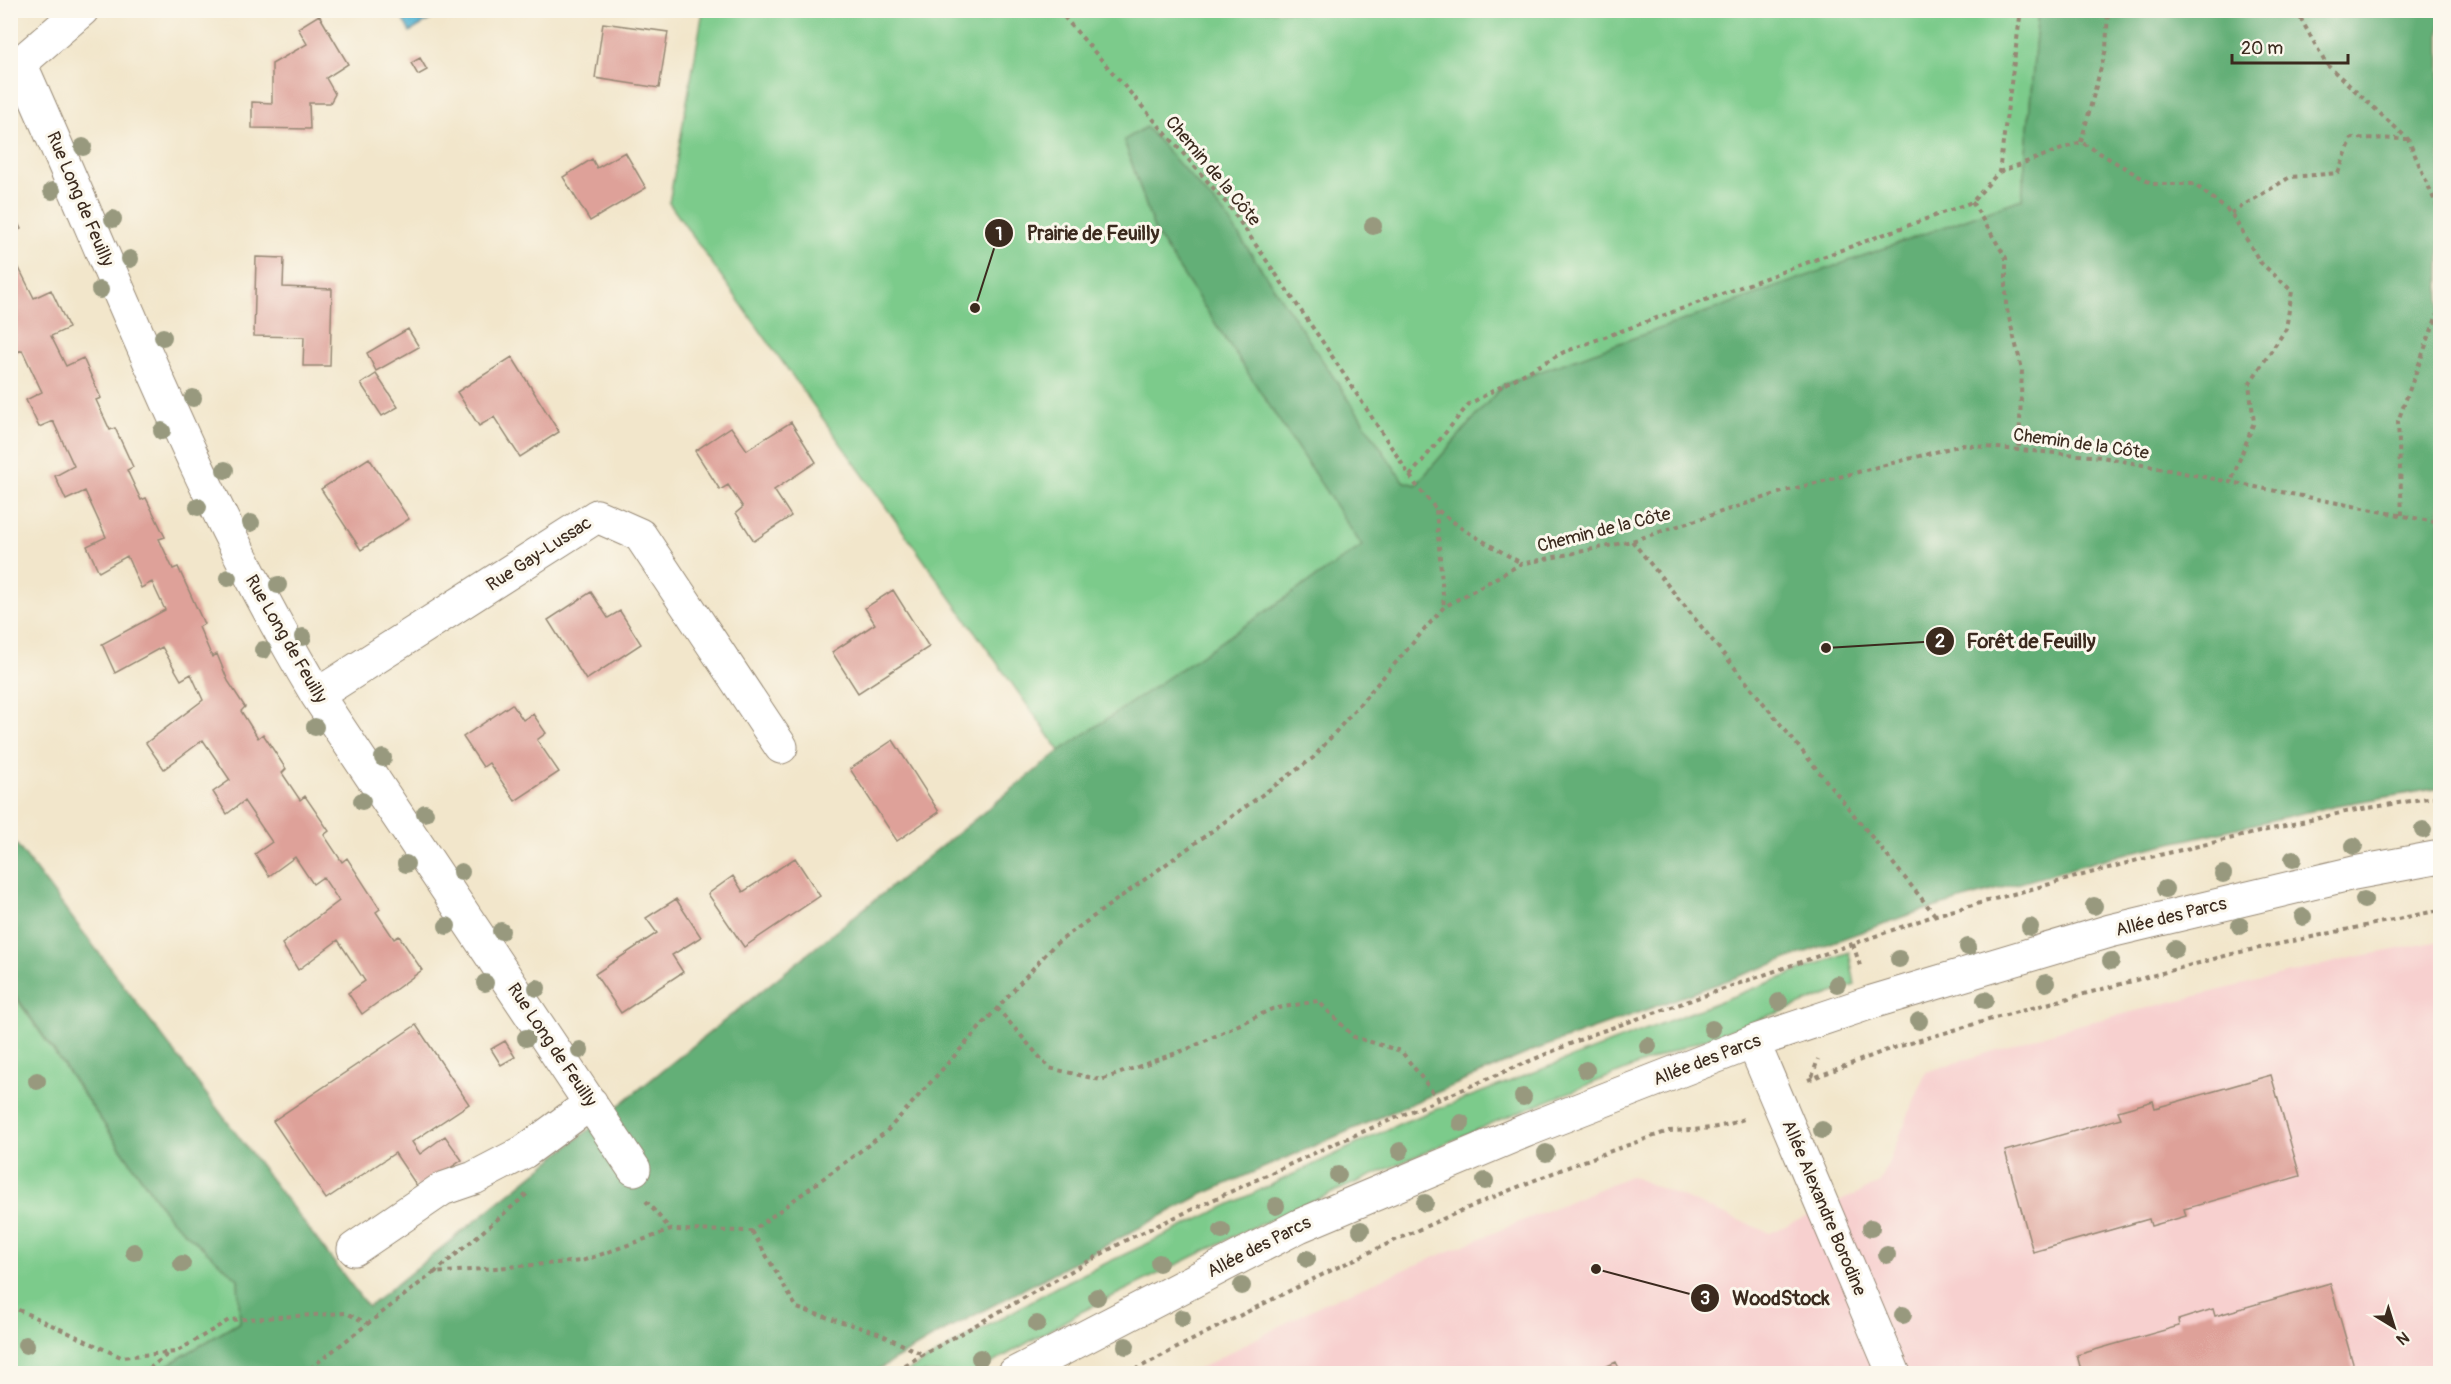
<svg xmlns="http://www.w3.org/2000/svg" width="2451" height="1384" viewBox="0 0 2451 1384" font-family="Pangolin,sans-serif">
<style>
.built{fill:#f7d0cf}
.green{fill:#7bcb8b;stroke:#5b7a54;stroke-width:1.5}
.forest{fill:#64af77;stroke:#506c4a;stroke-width:1.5}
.water{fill:#54b4d2;stroke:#486f78;stroke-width:1.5}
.building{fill:#dea199}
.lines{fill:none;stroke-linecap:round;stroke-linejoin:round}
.minor-casing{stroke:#968874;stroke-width:35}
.path{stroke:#968874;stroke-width:4;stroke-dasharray:4.5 4.5;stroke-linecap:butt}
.minor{stroke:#fff;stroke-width:33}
.tree{fill:#98997e}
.labels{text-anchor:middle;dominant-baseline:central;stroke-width:6;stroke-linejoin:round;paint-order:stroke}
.street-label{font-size:18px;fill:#3b2a1e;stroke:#fbf7ec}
.leader{fill:none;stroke:#3b2a1e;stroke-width:2}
.callout-dot{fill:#3b2a1e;stroke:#fbf7ec;stroke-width:2}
.mark-label{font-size:18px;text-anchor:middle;font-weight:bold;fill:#fff}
.callout-label{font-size:20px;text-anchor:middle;font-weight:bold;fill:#3b2a1e;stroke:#fbf7ec;stroke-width:6;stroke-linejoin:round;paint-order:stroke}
</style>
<rect width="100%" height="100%" fill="#fbf7ec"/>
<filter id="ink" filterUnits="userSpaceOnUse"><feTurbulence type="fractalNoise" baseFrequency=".0167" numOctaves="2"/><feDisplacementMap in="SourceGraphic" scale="12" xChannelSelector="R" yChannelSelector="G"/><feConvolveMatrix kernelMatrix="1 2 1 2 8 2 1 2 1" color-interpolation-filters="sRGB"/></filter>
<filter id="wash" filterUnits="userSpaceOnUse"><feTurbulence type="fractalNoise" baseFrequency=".008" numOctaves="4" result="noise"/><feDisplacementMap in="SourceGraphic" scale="24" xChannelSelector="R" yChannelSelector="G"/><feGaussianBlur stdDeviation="1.35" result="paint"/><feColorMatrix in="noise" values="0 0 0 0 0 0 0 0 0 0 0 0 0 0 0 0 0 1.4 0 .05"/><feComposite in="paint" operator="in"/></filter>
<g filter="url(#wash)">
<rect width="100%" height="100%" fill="#f2e6cb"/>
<path class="built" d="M2440 941V1373L1189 1374 1322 1304 1630 1176 1770 1233 1880 1183 1926 1072 2074 1026 2351 958Z"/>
<path class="green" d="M703 11H2038L2022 199 1503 385 1416 485 1403 482 1124 140 1155 232 1363 546 1060 751 669 203Z
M1849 952 1855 985 1694 1043 1497 1121 1245 1231 1081 1312 975 1373H904L1058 1286 1401 1123Z
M10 989 169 1218 238 1279 240 1322 154 1373H11Z"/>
<path class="forest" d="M2038 11H2440V788L2338 805 2119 855 1908 915 1535 1050 1201 1195 937 1335 872 1373H154L240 1322 238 1279 169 1218 11 989 10 836 368 1307 1060 751 1362 546 1155 232 1124 140 1146 127 1226 216 1403 481 1416 485 1503 385 2022 199Z"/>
<path class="water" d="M398 11H436L438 15 410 32Z"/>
<g id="blocks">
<path class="building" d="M319 15 348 64 326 78 335 94 330 103H309L310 129 252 128V102L272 103V64L307 44 298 28Z
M603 23 668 32 659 88 595 78Z
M420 58 427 70 418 75 411 63Z
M625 152 646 188 590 221 563 177 592 159 597 168Z
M10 207 21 229 10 234Z
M10 250 34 298 51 290 69 328 51 336 66 366 83 358 101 398 96 400 110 430 115 428 133 467 127 470 141 500 146 498 165 537 159 539 173 569 178 567 204 624 199 627 212 657 217 654 228 681 245 707 241 711 258 738 263 734 286 769 282 773 300 800 305 796 329 831 324 835 342 862 347 858 380 909 376 912 394 939 399 936 422 970 362 1014 348 993 365 981 338 940 298 970 282 944 339 901 323 877 313 884 295 857 269 876 255 854 272 842 244 801 227 814 213 792 230 780 203 740 164 769 146 743 203 700 191 674 181 680 162 647 115 673 102 644 165 610 152 582 141 588 127 556 99 572 87 546 106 537 85 491 66 500 55 476 74 466 53 421 39 427 26 400 42 392 22 350 10 355Z
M256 257 284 258 283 287 332 289 330 366H303L304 337 254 336Z
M408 329 419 347 376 371 367 353Z
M512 357 559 432 520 457 494 417 479 426 457 392Z
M376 374 398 407 382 416 361 384Z
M791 422 816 462 774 490 791 516 754 541 736 513 743 507 728 485 720 490 695 451 731 427 747 450Z
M369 458 409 519 361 550 321 489Z
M893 590 929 647 858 693 832 652 875 624 865 608Z
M591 592 608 618 620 611 641 644 586 680 548 620Z
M512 704 523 720 533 714 546 733 537 740 559 772 515 801 489 763 483 767 463 737Z
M893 740 939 812 897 841 850 769Z
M795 858 820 896 744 947 708 894 733 876 743 892Z
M676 899 701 937 672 955 683 972 621 1013 595 974 657 933 646 918Z
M416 1025 469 1104 412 1142 420 1154 445 1136 462 1160 419 1189 395 1153 326 1199 273 1121Z
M505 1041 515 1057 501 1065 491 1049Z
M2271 1075 2300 1176 2184 1209 2186 1216 2151 1226 2149 1219 2033 1252 2005 1151 2121 1118 2118 1111 2153 1101 2155 1108Z
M2330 1283 2356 1374H2082L2077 1355 2179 1326 2178 1320 2213 1309 2215 1316Z
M1616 1362 1622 1374H1590Z"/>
</g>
</g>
<g filter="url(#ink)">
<use href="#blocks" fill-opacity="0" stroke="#968874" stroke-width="1.5"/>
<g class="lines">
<g class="minor-casing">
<path id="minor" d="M20 63C115 275 197 495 317 695L634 1169
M10 72 82 10
M317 695 597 516 640 535 781 747
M1753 1042 1894 1374
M354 1249 442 1189 474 1178 524 1152 591 1103
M1014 1374 1299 1226 1527 1130 1753 1042 1872 1002 2110 931 2354 873 2440 857"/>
</g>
<path class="path" d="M1058 10 1229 206 1324 344 1416 485 1436 509 1464 530 1521 563
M2296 10 2326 64 2408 139 2440 213
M2081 142 2106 49 2108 10
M1999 172 2081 142 2152 184H2194L2231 213 2260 262 2292 291 2286 329 2249 384 2254 422 2231 482
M1972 202 2006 258V306L2022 369 2019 448
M2231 213 2290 177 2338 173 2352 138 2408 139
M1410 476 1469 404 1564 352 1972 202 1999 172 2021 10
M1436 510 1444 607
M2402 515 2398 421 2440 307
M1632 541 1935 915
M1853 944 1861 969
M997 1008 1049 1068 1101 1080 1190 1048 1272 1009 1318 1001 1354 1037 1401 1051 1439 1100
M1812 1077 1818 1059
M1808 1080 1887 1050 1995 1018 2236 953 2440 910
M646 1201 671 1230
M752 1231 797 1308 878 1333 922 1354
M434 1273 527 1194
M10 1306 121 1357 176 1352 229 1320 346 1313 367 1323
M142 1374 168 1354
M303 1374 433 1273 582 1261 671 1230 752 1231 886 1132 1054 945 1313 758 1444 607 1521 564 1632 541 1785 491 1962 445 2102 457 2440 523
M889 1374 1128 1239 1334 1144 1591 1035 1936 915 2138 860 2345 812 2440 796
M1127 1374C1302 1282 1481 1193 1669 1131 1696 1130 1721 1129 1746 1118"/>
<use href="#minor" class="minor"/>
</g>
<g class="tree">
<circle cx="83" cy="147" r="9"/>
<circle cx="52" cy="191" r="9"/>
<circle cx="113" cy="219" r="9"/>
<circle cx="1373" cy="226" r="9"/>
<circle cx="130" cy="259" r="9"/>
<circle cx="100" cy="290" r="9"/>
<circle cx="163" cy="337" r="9"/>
<circle cx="193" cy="398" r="9"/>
<circle cx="162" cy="431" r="9"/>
<circle cx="225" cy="470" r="9"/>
<circle cx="198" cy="507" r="9"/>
<circle cx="251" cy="523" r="9"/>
<circle cx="228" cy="578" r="9"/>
<circle cx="278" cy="585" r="9"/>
<circle cx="303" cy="637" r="9"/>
<circle cx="263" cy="650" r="9"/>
<circle cx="315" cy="727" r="9"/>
<circle cx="383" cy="758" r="9"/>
<circle cx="362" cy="801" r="9"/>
<circle cx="425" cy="813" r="9"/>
<circle cx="2423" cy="830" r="9"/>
<circle cx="2354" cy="846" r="9"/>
<circle cx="2293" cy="859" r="9"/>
<circle cx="406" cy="864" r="9"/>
<circle cx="461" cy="872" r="9"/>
<circle cx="2223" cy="874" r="9"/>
<circle cx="2165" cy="889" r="9"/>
<circle cx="2364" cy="900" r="9"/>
<circle cx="2094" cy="906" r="9"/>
<circle cx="2303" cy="917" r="9"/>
<circle cx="447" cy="926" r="9"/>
<circle cx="2240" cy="926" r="9"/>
<circle cx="2030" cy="927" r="9"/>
<circle cx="501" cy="931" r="9"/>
<circle cx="1968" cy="947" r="9"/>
<circle cx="2175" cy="949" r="9"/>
<circle cx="1899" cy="959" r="9"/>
<circle cx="2111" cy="961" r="9"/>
<circle cx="485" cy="983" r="9"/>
<circle cx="2046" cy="983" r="9"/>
<circle cx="1837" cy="984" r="9"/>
<circle cx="537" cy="988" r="9"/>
<circle cx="1985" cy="1000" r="9"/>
<circle cx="1779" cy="1002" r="9"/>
<circle cx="1919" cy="1021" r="9"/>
<circle cx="1712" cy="1029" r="9"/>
<circle cx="526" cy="1038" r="9"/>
<circle cx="1648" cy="1046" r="9"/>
<circle cx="580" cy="1050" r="9"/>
<circle cx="1586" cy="1070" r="9"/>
<circle cx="37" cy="1081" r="9"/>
<circle cx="1523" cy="1097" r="9"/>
<circle cx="1461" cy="1123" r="9"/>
<circle cx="1822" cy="1130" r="9"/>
<circle cx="1400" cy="1151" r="9"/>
<circle cx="1546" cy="1153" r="9"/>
<circle cx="1338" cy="1175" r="9"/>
<circle cx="1485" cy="1181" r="9"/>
<circle cx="1425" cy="1203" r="9"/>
<circle cx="1276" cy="1206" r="9"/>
<circle cx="1871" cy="1228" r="9"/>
<circle cx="1361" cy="1230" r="9"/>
<circle cx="1222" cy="1231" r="9"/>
<circle cx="134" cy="1252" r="9"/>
<circle cx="1887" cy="1255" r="9"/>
<circle cx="1307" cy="1259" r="9"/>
<circle cx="1159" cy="1263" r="9"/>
<circle cx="182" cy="1264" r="9"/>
<circle cx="1242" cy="1286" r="9"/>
<circle cx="1097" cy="1297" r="9"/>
<circle cx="1903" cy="1315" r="9"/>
<circle cx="1182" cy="1318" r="9"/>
<circle cx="1037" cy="1324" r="9"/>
<circle cx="26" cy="1345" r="9"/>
<circle cx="1126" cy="1346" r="9"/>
<circle cx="980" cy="1358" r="9"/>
</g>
</g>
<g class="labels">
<g class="street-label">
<text transform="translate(1213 171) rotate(50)">Chemin de la Côte</text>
<text transform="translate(80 199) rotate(67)">Rue Long de Feuilly</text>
<text transform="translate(2081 444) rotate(8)">Chemin de la Côte</text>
<text transform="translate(1604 530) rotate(-14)">Chemin de la Côte</text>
<text transform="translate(539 554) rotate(-33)">Rue Gay-Lussac</text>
<text transform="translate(286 639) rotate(60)">Rue Long de Feuilly</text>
<text transform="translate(2171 917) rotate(-14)">Allée des Parcs</text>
<text transform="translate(552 1045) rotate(56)">Rue Long de Feuilly</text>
<text transform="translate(1707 1060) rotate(-21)">Allée des Parcs</text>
<text transform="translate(1824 1208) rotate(67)">Allée Alexandre Borodine</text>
<text transform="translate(1259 1247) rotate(-27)">Allée des Parcs</text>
</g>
</g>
<path class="leader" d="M975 308L999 233M1826 648L1940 641M1596 1269L1705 1298"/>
<g class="callout-dot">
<circle cx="975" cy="308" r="6"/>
<circle cx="1826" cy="648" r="6"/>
<circle cx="1596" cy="1269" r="6"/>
<circle cx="999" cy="233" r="15"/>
<circle cx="1940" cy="641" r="15"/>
<circle cx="1705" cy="1298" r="15"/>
</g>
<g class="mark-label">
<text x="999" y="240">1</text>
<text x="1940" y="647">2</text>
<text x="1705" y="1304">3</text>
</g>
<g class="callout-label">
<text x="1093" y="240">Prairie de Feuilly</text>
<text x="2031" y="648">Forêt de Feuilly</text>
<text x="1781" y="1305">WoodStock</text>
</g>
<rect width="2451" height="1384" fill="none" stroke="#fbf7ec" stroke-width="36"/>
<g transform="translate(2394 1327) rotate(142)" stroke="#fbf7ec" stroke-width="4.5" paint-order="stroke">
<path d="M0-4.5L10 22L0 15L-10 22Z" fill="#3b2a1e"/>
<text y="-9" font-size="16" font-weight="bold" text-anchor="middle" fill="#3b2a1e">N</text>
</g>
<path d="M2232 54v9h116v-9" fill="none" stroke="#3b2a1e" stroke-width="3"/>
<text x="2241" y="54" font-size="18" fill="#3b2a1e" stroke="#fbf7ec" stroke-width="4.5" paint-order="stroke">20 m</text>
</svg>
